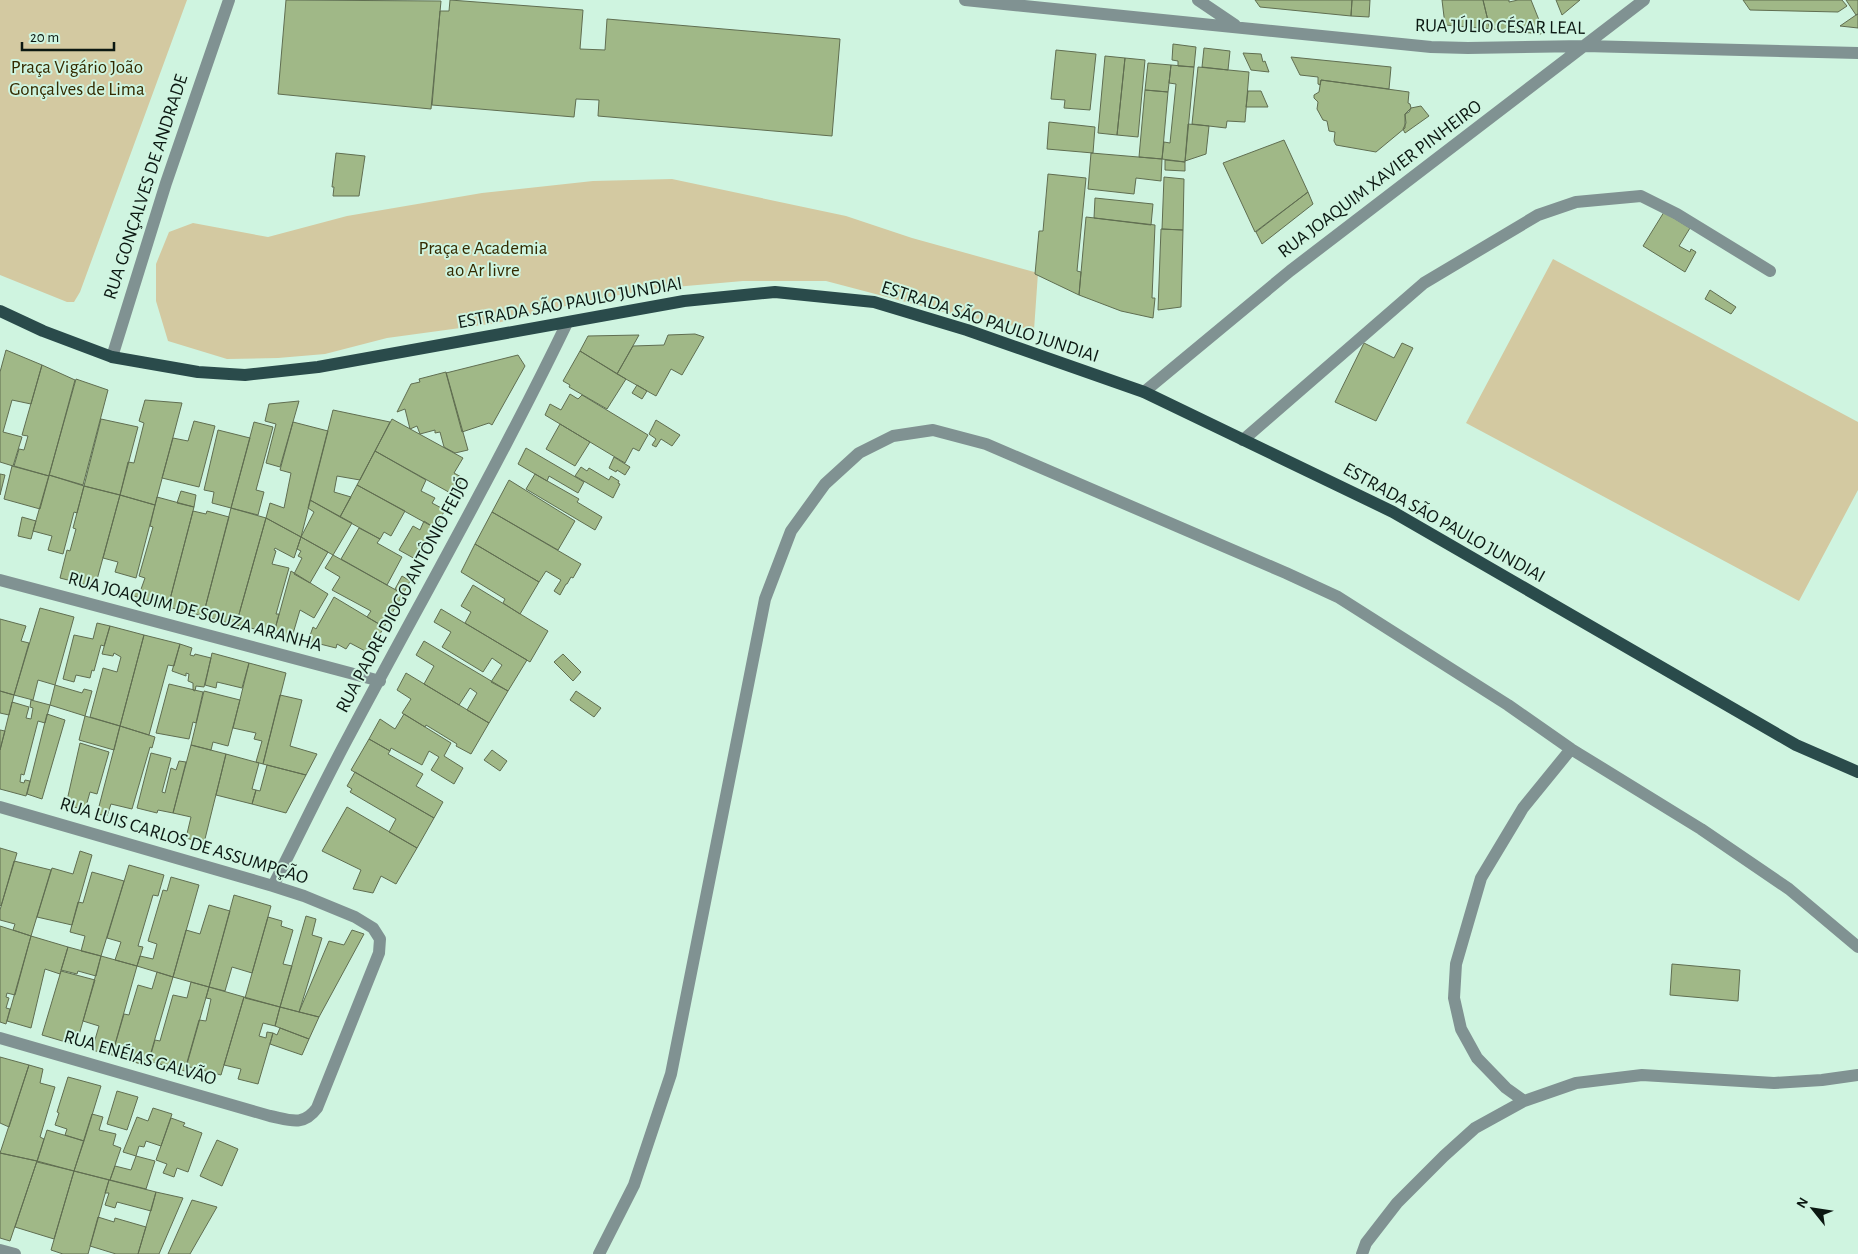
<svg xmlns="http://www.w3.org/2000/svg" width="1858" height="1254" viewBox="0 0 1858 1254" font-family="'Alegreya Sans',sans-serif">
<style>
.green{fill:#d3c9a1}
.building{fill:#a0b887;stroke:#606e51}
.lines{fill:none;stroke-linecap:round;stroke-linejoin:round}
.minor{stroke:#809292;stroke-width:12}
.major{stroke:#2a4b4b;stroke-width:12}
.labels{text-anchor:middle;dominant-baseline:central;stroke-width:4;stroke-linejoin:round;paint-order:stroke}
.street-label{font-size:19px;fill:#0b1812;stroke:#cff4e0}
.park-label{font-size:19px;fill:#342a00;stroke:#cff4e0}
</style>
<rect width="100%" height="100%" fill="#cff4e0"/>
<path class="green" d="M0 0H187L80 292 74 302H67L0 275Z
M672 179 846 216 912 238 1038 273 1034 330 944 312 826 281H743L652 289 586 301 497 323 387 338 325 354 278 358 227 359 168 341 156 301V264L169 232 193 223 268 237 347 216 482 193 593 181Z
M1553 259 1858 422V490L1799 601 1466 423Z"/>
<path class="building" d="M286 0 441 1 431 109 278 94Z
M450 0 583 10 580 49 605 50 607 19 840 39 832 136 598 116 599 100 576 99 574 117 432 105 440 11H449Z
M1255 0H1352L1351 16 1260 7Z
M1352 0H1370L1369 17 1351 16Z
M1442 0H1483L1490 29 1445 25Z
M1483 0H1509V2L1518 0H1531L1543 30 1541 34 1490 29Z
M1556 0H1580L1562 15Z
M1743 0H1842L1847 6 1838 12 1750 10Z
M1846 0H1858V14L1856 15Z
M1858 14V28L1840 26 1856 15Z
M1173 44 1196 47 1194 67 1178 66V61L1172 60Z
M1204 48 1230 51 1228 70 1202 67Z
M1056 50 1096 54 1090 110 1064 108 1065 100 1051 99Z
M1243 53 1261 54 1263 62 1265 61 1269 72 1251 70Z
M1105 56 1125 58 1117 135 1098 133Z
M1291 57 1391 67 1389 89 1321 80 1320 85 1318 84V77L1300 75Z
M1125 58 1145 60 1138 137 1117 135Z
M1148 63 1171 65 1168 92 1145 90Z
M1171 65 1194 67 1185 162 1162 159 1164 142 1170 143 1176 84 1169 83Z
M1198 67 1249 72 1245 122 1227 121 1226 128 1192 124Z
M1321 80 1409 92 1408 103 1410 104 1411 108 1405 114V128L1376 152 1336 145 1334 141 1335 132 1329 131 1327 121 1323 120 1317 109 1318 102 1314 98V95L1319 92Z
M1145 90 1168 92 1162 159 1139 157Z
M1248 91H1261L1268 107H1246Z
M1421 106 1429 116 1405 133 1403 129 1406 123 1405 114 1409 112 1411 108Z
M1049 122 1095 127 1093 153 1047 149Z
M1188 124 1209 126 1206 154 1185 161Z
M1284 140 1308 192 1255 232 1223 163Z
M336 153 365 156 359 196H333L334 187H332Z
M1091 153 1162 159 1161 181 1136 178 1134 194 1088 189Z
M1165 160 1185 162V171L1165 170Z
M1048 174 1086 178 1077 271 1081 272 1079 295 1035 274 1039 231H1043Z
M1164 177 1184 179 1183 230 1162 229Z
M1308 192 1313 204 1262 244 1256 232Z
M1095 198 1153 204 1151 225 1094 218Z
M1664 212 1690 228 1679 246 1690 252 1691 249 1696 252 1685 272 1643 246Z
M1086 217 1155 225 1152 298H1155L1153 318 1121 311 1079 295Z
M1161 229 1183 230 1181 307 1158 310Z
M1710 290 1736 307 1731 314 1705 299Z
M695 334 704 337 682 375 671 369 656 396 617 374 633 346 664 345 668 335Z
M639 335 617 374 580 351 588 336Z
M1364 343 1394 358 1402 343 1413 348 1376 421 1335 402Z
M6 350 42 365 31 404 12 400 3 432 22 437 13 466 0 462V372Z
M580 351 626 379 607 409 569 387 570 385 563 381Z
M518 355 525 366 492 425 489 423 462 432 446 373Z
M42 365 75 380 49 476 14 466 19 449 24 450 28 436 22 435Z
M446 372 468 450 455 453 444 447 440 432 435 433V430L420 434 417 426 410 429 405 409 397 412 411 384 420 382 419 379Z
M76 379 108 390 83 485 49 475Z
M637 385 647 391 642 399 632 393Z
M570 394 578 399 582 395 648 435 639 451 633 448 625 463 545 415 550 404 561 410Z
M145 400 182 403 155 505 120 495 128 462 134 463 144 423 139 421Z
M299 401 280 467 266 463 276 424 265 421 269 404Z
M333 410 390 422 360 480 337 476 334 492 351 497 340 517 310 500Z
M101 419 138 427 120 495 84 486Z
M392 419 463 458 454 473 463 478 454 495 375 451Z
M656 420 680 435 672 446 661 439 656 447 652 445 656 439 649 434Z
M194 421 215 426 199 487 162 478 173 438 188 441Z
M254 422 273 427 256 490 264 492 258 515 231 508Z
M293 422 328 431 301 537 266 518 270 503 284 508 291 473 280 470Z
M560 424 590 442 575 466 546 449Z
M218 430 250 438 231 508 212 503 214 492 204 490Z
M526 448 584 482 578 493 549 476 547 481 518 464Z
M375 451 426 480 421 491 435 498 432 503 445 510 435 528 357 485Z
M614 457 630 467 625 475 617 470 616 472 609 468Z
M12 466 49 476 40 509 4 499Z
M581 467 587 471 589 468 609 480 611 476 619 481 618 483 620 484 613 498 575 476Z
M0 474 5 475 0 495Z
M535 474 579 499 577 502 602 517 595 530 526 489Z
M49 475 84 486 77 513 74 512 63 554 48 550 52 536 33 531Z
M509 480 575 521 558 550 492 512Z
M357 485 405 511 391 536 384 532 380 539 340 517Z
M84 486 120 495 95 587 60 578 67 550 70 551 76 529 73 528Z
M181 491 196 495 194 507 177 503Z
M120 495 155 505 136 578 115 572 118 562 103 558Z
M157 497 194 507 168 607 131 595 133 589 140 592 145 578 139 576 153 527 150 526Z
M310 500 352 523 333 555 301 537 314 512 308 508Z
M231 508 266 518 236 625 203 616Z
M193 511 206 514 207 511 229 517 203 616 168 607Z
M492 512 581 564 573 578 571 577 567 584H566L560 595 554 591 561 580 546 571 539 582 475 544Z
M22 517 36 521 31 539 18 536Z
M266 518 301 537 294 558 275 548 274 550 276 551 272 564 289 568 276 614H279L274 633 236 625Z
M424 521 435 528 417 560 399 550 413 526 420 530Z
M359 528 380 539 377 543 402 557 387 585 341 559Z
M301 537 328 552 310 583 294 574 302 558 298 556 301 551 297 549Z
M475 544 539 582 520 614 503 603 505 599 461 572Z
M333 555 403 594 384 627 367 617 371 611 332 590 340 577 325 568Z
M291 571 328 594 314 618 300 610 292 637 274 633Z
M402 576 410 581 403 594 395 589Z
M473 585 548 631 530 662 465 623 471 612 461 606Z
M334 597 384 627 369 653 350 643 346 649 337 644 336 648 308 641 313 627 316 629Z
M40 608 74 617 55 685 38 680 33 700 14 695Z
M441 609 527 660 508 691 491 682 502 665 492 658 483 672 442 647 451 632 434 622Z
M0 619 26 626 21 641 29 643 14 695 0 691Z
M97 623 110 626 104 646 101 645 94 671 92 670 90 678 76 675 74 682 63 679 74 635 93 639Z
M110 626 144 635 120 726 90 717 103 668 117 672 121 657 114 653 113 656 102 654Z
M144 635 180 644 174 666 168 665 149 735 120 726Z
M424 641 508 691 489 723 467 710 477 693 470 688 459 705 424 684 434 666 416 655Z
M180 644 192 648 190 655 194 656 195 654 211 658 204 687 196 686 195 691 193 690V683L188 681 189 674 186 673V676L172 671Z
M212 653 249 663 242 688 217 682 216 688 205 685Z
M563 654 581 672 573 681 554 662Z
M249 663 286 673 263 764 256 762 262 741 254 739 256 733 233 728Z
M406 673 489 723 471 754 456 746 457 744 426 725 425 727 402 713 411 699 397 690Z
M169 684 203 692 196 723 193 722 189 739 156 733Z
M55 685 82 693 84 689 92 691 85 716 50 705Z
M0 691 14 695 9 715 0 713Z
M204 691 240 700 228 746 213 742 211 750 191 745Z
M576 691 601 708 594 717 570 700Z
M280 695 302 700 290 746 317 754 306 775 263 764Z
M31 700 50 705 45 723 38 721 24 775 21 774 20 782 24 783 25 780 30 781 26 796 0 789V750L12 702 29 707 26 718 31 719 33 708 30 707Z
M47 714 65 720 42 799 27 794Z
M404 714 451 743 444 756 463 768 454 784 431 770 439 757 429 751 422 765 391 748 390 751 369 739 380 719 395 729Z
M85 716 120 726 114 750 79 740Z
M120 726 155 737 152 748 150 747 132 809 111 804 107 816 97 814Z
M0 730 5 731 0 750Z
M369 739 390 751 388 754 423 774 416 786 443 802 434 818 351 770Z
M80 743 109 752 97 794 90 792 85 810 66 805Z
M191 745 226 754 204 843 186 838 191 817 173 813Z
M492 750 507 761 500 771 484 760Z
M151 753 171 758 162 792 165 793 171 768 176 770 179 761 186 762 173 813 158 810 157 813 137 808Z
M226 754 259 763 252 789 256 790 252 804 216 795Z
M267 765 306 775 286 813 252 804 256 790 260 791Z
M355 772 434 818 417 848 389 832 396 819 350 792 352 789 347 786Z
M347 807 417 848 396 884 381 876 373 893 353 889 361 870 322 851Z
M0 848 17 853 1 906 0 905Z
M80 851 92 855 72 925 37 917 52 868 73 874Z
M14 861 51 870 31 936 13 930 15 924 0 920V910Z
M129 865 164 875 158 896 153 895 138 946 143 947 137 966 115 960 121 942 107 938Z
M92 872 124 881 101 956 81 951 85 936 70 932 78 902 83 903Z
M171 877 199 885 173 977 137 966 140 956 153 959 157 944 148 941 163 890 167 891Z
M234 895 271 906 252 973 232 967 225 991 209 987Z
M209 905 230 911 209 987 173 977 186 930 200 934Z
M306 916 316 919 312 935 322 938 299 1012 280 1007Z
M268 917 282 921 281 926 293 930 283 964 292 966 280 1007 245 998Z
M0 926 31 936 15 995 7 993 6 997 9 998 6 1008 10 1009 6 1024 0 1022Z
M352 930 364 934 319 1017 299 1012 329 941 344 945Z
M31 936 68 947 60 974 45 969 31 1028 7 1021Z
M68 947 101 956 96 976 78 971 77 974 61 970Z
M101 956 137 966 112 1055 92 1050 99 1026 83 1021Z
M1672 964 1740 970 1738 1001 1670 995Z
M61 971 95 980 76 1045 42 1035Z
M157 972 173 977 147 1066 112 1055 124 1014 129 1015 138 985 152 989Z
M191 982 209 987 185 1071 149 1061 155 1040 160 1041 173 995 187 998Z
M209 987 244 997 221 1075 186 1066 199 1020 206 1021 211 999 206 998Z
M244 997 280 1007 275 1026 263 1023 259 1036 266 1038 267 1032 273 1033 258 1084 238 1079 241 1069 224 1065Z
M280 1007 319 1017 309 1039 275 1026Z
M280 1028 309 1039 302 1055 270 1044 273 1033 277 1035Z
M0 1057 29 1065 9 1127 0 1123Z
M29 1065 43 1069 40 1083 55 1087 40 1137 44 1139 37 1161 0 1153Z
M68 1077 101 1086 84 1141 65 1135 67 1129 55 1125 59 1113 57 1112Z
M117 1091 138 1097 127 1130 107 1124Z
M153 1108 172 1114 161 1146 146 1141 144 1147 139 1146 136 1156 123 1152 137 1117 148 1121Z
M92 1114 103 1117 99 1130 116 1134 113 1145 121 1148 110 1180 74 1171Z
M171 1118 185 1123 183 1126 202 1133 188 1172 177 1168 174 1177 163 1173 167 1164 156 1160Z
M47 1130 84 1141 74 1171 37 1162Z
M217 1140 238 1149 222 1186 200 1176Z
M0 1153 37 1161 10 1241 0 1238Z
M136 1156 155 1161 146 1189 110 1180 115 1166 131 1170Z
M37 1161 74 1171 54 1239 15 1227Z
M74 1171 109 1180 88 1254H63L51 1250Z
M109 1180 156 1192 151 1211 117 1202 115 1208 105 1205 109 1193H105Z
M156 1192 183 1198 159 1254H138Z
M192 1200 217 1207 190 1254H168Z
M98 1217 114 1222 115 1218 146 1227 138 1254H116L90 1246Z"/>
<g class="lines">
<path class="minor" d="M965 0 1431 47 1468 48 1585 46 1858 53
M1198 0 1235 25
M112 357 166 183 229 0
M1144 392 1290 271 1644 0
M1243 440 1424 283 1538 215 1576 202 1641 196 1677 214 1770 271
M0 580 380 681
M0 807 273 886 304 896 355 917 373 928 380 939 379 953 317 1108C303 1127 290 1120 270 1116L0 1038
M273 886C299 835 323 784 350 734 423 597 500 462 567 323
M1524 1101 1506 1088 1477 1058 1461 1029 1454 998 1456 964 1481 878 1523 808 1571 749
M0 1250 15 1254
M599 1254 634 1185 671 1074 765 599 791 531 825 484 859 453 893 436 933 430 986 444 1286 573 1338 597 1508 705 1571 749 1701 829 1789 889 1858 947
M1362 1254 1366 1243 1397 1203 1444 1156 1475 1128 1524 1101 1576 1083 1642 1075 1774 1083 1822 1080 1858 1075"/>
<path class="major" d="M0 311 43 331 112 357 198 372 245 375 318 367 684 301 775 292 874 302 967 330 1144 392 1393 512 1796 745 1858 772"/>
</g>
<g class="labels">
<g class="street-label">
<text transform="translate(1500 27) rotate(1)">RUA JÚLIO CÉSAR LEAL</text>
<text transform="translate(1380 179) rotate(-37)">RUA JOAQUIM XAVIER PINHEIRO</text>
<text transform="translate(146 187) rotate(-72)">RUA GONÇALVES DE ANDRADE</text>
<text transform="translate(570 303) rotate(-10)">ESTRADA SÃO PAULO JUNDIAI</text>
<text transform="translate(990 322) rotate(18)">ESTRADA SÃO PAULO JUNDIAI</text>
<text transform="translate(1444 523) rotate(29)">ESTRADA SÃO PAULO JUNDIAI</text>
<text transform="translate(403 595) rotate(-62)">RUA PADRE DIOGO ANTÔNIO FEIJÓ</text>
<text transform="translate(195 612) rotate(15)">RUA JOAQUIM DE SOUZA ARANHA</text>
<text transform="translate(184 841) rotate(17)">RUA LUIS CARLOS DE ASSUMPÇÃO</text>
<text transform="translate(140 1058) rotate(16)">RUA ENÉIAS GALVÃO</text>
</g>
<g class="park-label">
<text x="77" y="67">Praça Vigário João<tspan x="77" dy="22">Gonçalves de Lima</tspan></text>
<text x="483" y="248">Praça e Academia<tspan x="483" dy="22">ao Ar livre</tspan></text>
</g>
</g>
<g transform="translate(1813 1209) rotate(300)" stroke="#cff4e0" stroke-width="4" paint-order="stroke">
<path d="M0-4L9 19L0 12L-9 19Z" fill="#0b1812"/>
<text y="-8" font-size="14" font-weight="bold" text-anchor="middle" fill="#0b1812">N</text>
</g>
<path d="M22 42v8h92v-8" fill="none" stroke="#0b1812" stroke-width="2.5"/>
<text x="30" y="42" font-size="15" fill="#0b1812" stroke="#cff4e0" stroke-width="4" paint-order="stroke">20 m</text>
</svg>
